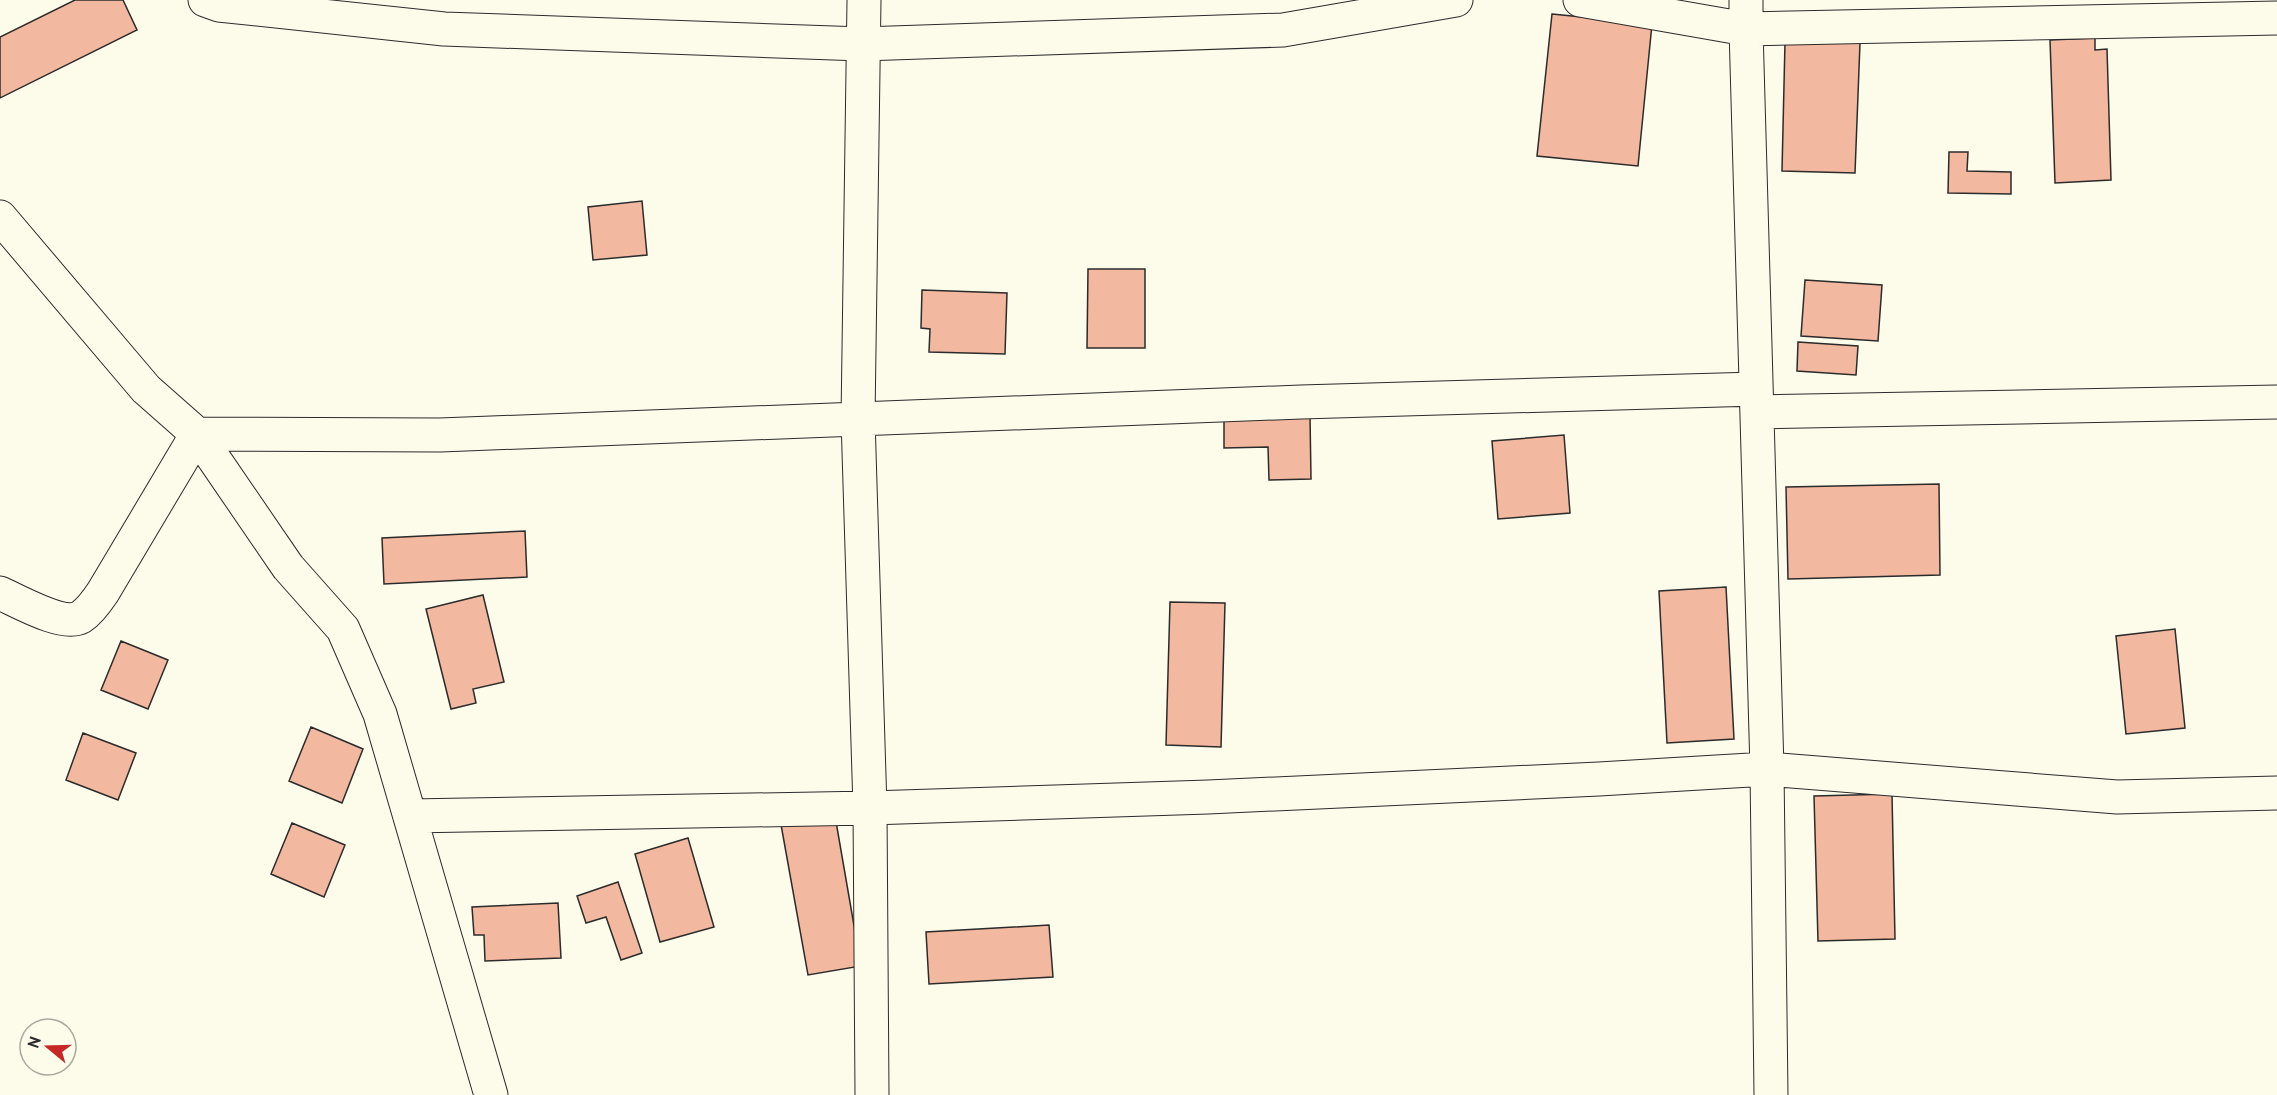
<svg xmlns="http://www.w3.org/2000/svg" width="2277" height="1095" viewBox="0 0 2277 1095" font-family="'PT Sans',sans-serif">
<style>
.building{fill:#f2b8a0;stroke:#2b2b2b;stroke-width:1.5}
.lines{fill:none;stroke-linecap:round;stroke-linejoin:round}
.minor-casing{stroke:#2b2b2b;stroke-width:35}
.minor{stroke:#fdfbea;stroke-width:33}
</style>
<rect width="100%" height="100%" fill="#fdfbea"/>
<path class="building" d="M75 0H123L137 30 0 98V37Z
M1552 14 1652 24 1638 166 1537 156Z
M2095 38V50L2107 49 2111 180 2055 183 2050 40Z
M1785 42 1860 43 1855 173 1782 171Z
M1949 152H1968L1967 171 2011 172V194L1948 193Z
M642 201 647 255 593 260 588 207Z
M1088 269H1145V348H1087Z
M1805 280 1882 285 1878 341 1801 336Z
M922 290 1007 293 1005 354 929 352 930 329 921 328Z
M1798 342 1858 346 1856 375 1797 371Z
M1310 416 1311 479 1269 480 1268 447 1224 448V419Z
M1564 435 1570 513 1498 519 1492 441Z
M1939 484 1940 575 1788 579 1786 487Z
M525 531 527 577 384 584 382 538Z
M1726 587 1734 739 1667 743 1659 591Z
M483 595 504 682 473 689 476 703 451 709 426 609Z
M1170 602 1225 603 1221 747 1166 745Z
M2175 629 2185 728 2126 734 2116 636Z
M121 641 168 660 148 709 101 690Z
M311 727 363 749 342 803 289 781Z
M83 733 136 753 118 800 66 780Z
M1892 794 1895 939 1818 941 1814 796Z
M834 810 861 966 808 975 780 819Z
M292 823 345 845 324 897 271 874Z
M688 838 714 927 660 942 635 854Z
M618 882 642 953 621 960 606 917 586 923 577 896Z
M558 903 561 958 485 961 484 935H474L472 907Z
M1049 925 1053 977 929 984 926 932Z"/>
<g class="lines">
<g class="minor-casing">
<path id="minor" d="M205 0 219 5 444 29 862 44 1283 30 1456 0
M864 0 858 419 870 808 872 1095
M1580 0 1746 29 1767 769 1771 1095
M1746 0V29L2277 18
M0 217 146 389 197 434 288 567 343 629 380 714 491 1095
M1757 412 2277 402
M0 593C18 601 63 627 81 617 90 611 97 601 103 592L197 434 440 435 1301 402 1756 389
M410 816 870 808 1208 797 1599 779 1767 769 2117 797 2277 793"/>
</g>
<use href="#minor" class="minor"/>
</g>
<g transform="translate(48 1047) rotate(289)"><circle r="28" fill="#fdfbea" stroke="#a9a89e" stroke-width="1.5"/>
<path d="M0-4.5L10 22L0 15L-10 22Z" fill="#c62828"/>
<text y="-9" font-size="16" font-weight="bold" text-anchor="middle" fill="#2b2b2b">N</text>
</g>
</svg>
